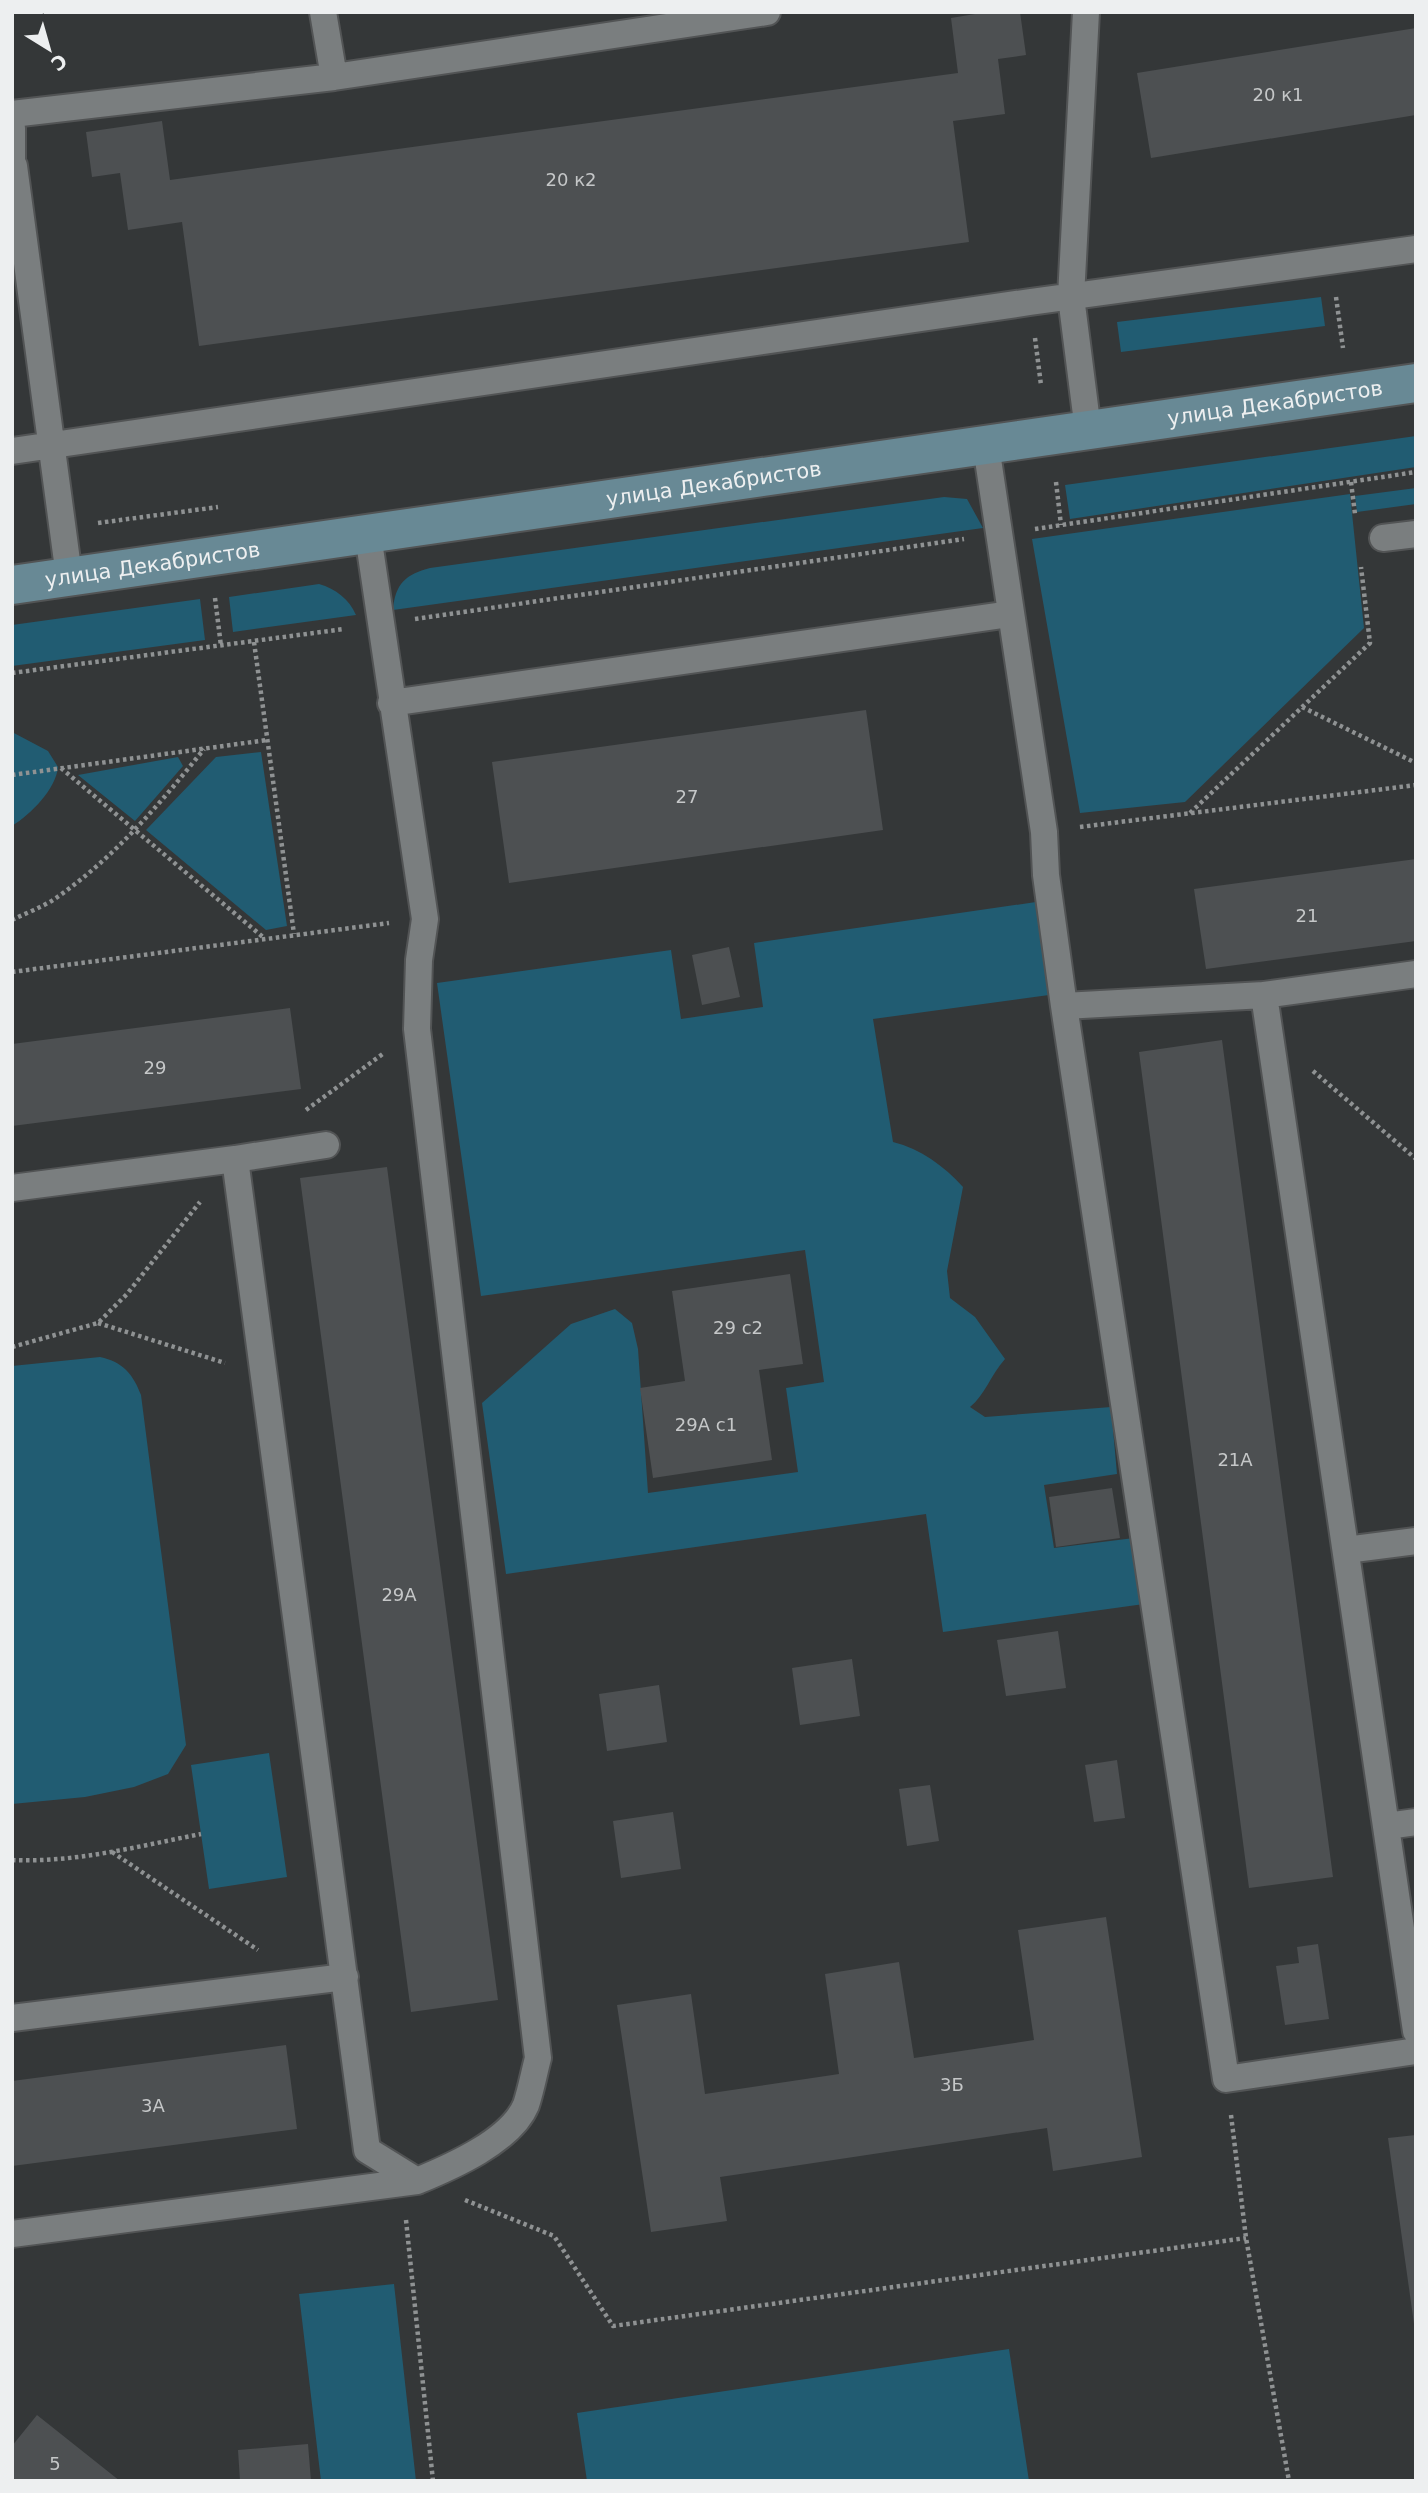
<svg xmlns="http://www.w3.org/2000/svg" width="1428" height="2493" viewBox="0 0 1428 2493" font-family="'DejaVu Sans',sans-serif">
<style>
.green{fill:#215c72}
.building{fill:#4d5052}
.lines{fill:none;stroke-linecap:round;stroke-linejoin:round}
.service-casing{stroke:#525455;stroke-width:30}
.secondary-casing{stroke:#525455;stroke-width:42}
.path{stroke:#8f9293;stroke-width:4.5;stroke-dasharray:3.5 3.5;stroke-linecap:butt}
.service{stroke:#7a7e7f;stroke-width:26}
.secondary{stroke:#688995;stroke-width:38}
.labels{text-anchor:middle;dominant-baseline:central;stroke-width:7;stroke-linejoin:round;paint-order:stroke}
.number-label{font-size:18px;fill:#c5c7c8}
.street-label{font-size:21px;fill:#edeff0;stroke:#343738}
</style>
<rect width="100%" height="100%" fill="#343738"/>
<path class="green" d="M1321 297 1325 326 1121 352 1117 322Z
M1416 436V467L1070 519 1065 485Z
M1416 488V504L1357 512 1355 496Z
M1350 494 1364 628 1185 802 1080 813 1032 539Z
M944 497 967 499 983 528 393 610C395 584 406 574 430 568Z
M319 584C336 589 349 599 356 615L233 632 229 597Z
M200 599 205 640 12 666V625Z
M12 732 48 751 58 767C56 789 31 814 12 826Z
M261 752 287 926 266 930 146 830 216 757Z
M178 757 183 766 135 821 78 775Z
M1036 902 1049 995 873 1019 893 1142C921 1149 944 1166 963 1187L947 1271 950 1298 975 1317 1005 1359C990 1376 985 1395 970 1407L985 1417 1111 1407 1117 1474 1044 1485 1054 1548 1134 1538 1144 1604 943 1632 926 1514 506 1574 482 1403 571 1324 615 1309 632 1323 638 1349 648 1493 798 1472 786 1388 824 1382 805 1250 481 1296 437 983 671 950 681 1019 763 1007 754 943Z
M100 1357C123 1362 133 1374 141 1395L186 1745 168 1774 134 1787 85 1797 12 1804V1366Z
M269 1753 287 1877 209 1889 191 1765Z
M394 2284 416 2481H321L299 2294Z
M1009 2349 1029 2481H587L577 2413Z"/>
<path class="building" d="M987 12H1020L1026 55 998 59 1005 114 953 121 969 242 199 346 182 222 128 230 120 173 92 177 86 132 162 121 170 180 958 73 951 18Z
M1416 28V115L1151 158 1137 73Z
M866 710 883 830 509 883 492 762Z
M1416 859V941L1206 969 1194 889Z
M729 947 740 997 702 1005 692 955Z
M290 1008 301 1089 12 1126V1044Z
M1222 1040 1333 1877 1249 1888 1139 1052Z
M387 1167 498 2000 411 2012 300 1178Z
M790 1274 803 1364 759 1370 772 1460 653 1478 640 1388 685 1381 672 1291Z
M1112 1488 1120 1538 1056 1547 1049 1497Z
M1058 1631 1066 1688 1006 1696 997 1640Z
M852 1659 860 1716 800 1725 792 1668Z
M659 1685 667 1742 607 1751 599 1694Z
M1117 1760 1125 1818 1094 1822 1085 1765Z
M930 1785 939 1841 907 1846 899 1789Z
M673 1812 681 1869 621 1878 613 1821Z
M1106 1917 1142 2157 1053 2171 1047 2128 720 2177 727 2221 651 2232 617 2005 691 1994 705 2094 839 2074 825 1974 899 1962 914 2058 1034 2040 1018 1930Z
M1318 1944 1329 2019 1285 2025 1276 1966 1299 1963 1297 1947Z
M286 2045 297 2129 12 2166V2081Z
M1416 2135V2324H1414L1388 2138Z
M37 2415 120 2481H12V2446Z
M308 2444 311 2481H240L238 2450Z"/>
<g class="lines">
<g class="service-casing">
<path id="service" d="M323 12 334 77 767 12
M1086 12 1071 297 1088 430
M12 114 334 77
M12 128V166
M14 166 69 576
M986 446 1044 832 1046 875 1064 1006 1264 995 1416 2031
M12 451 1030 302 1416 249
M1383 538 1416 534
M391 703 1010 614
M1264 995 1416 974
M1064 1006 1226 2079 1416 2051
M235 1159 326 1145
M12 1188 235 1159 367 2150 417 2181
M1346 1550 1416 1541
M1387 1826 1416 1822
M12 2018 345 1977
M12 2234 417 2181C451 2167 511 2141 526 2105 531 2090 534 2073 538 2058L417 1029 419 960 425 919 368 535"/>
</g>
<g class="secondary-casing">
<g id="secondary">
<path id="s1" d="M12 585 1416 383"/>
</g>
</g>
<path class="path" d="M1336 297 1343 348
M1035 338 1041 385
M1056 482 1061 525
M1351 482 1355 514
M98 523 218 507
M1035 529 1416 472
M215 598 221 646
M415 619 964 539
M254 642 294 934
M12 673 344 629
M1302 707 1416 763
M61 768 264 938
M12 775 267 740
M1190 813 1370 643 1361 567
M1080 827 1416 785
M12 920C26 913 43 907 56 898 114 858 160 804 204 749
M12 972 389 923
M1313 1071 1416 1159
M306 1110 384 1053
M98 1323 225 1363
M12 1347 98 1323 127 1294 200 1202
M112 1852 258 1950
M12 1860C76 1863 139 1846 201 1834
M1231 2115 1246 2238 1289 2481
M465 2200 554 2236 613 2326 1246 2238
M406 2220 433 2481"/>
<use href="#service" class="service"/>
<use href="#secondary" class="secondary"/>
</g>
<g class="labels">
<g class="number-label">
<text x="1278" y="94">20 к1</text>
<text x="571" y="179">20 к2</text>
<text x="687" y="796">27</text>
<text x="1307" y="915">21</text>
<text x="155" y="1067">29</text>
<text x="738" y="1327">29 с2</text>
<text x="706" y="1424">29А с1</text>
<text x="1235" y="1459">21А</text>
<text x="399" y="1594">29А</text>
<text x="952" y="2084">3Б</text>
<text x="153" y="2105">3А</text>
<text x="55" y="2463">5</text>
</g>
<g class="street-label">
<text stroke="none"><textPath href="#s1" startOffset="1276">улица Декабристов</textPath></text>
<text stroke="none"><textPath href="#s1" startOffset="709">улица Декабристов</textPath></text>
<text stroke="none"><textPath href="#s1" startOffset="142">улица Декабристов</textPath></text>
</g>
</g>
<rect width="1428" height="2493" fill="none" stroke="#edeff0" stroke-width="28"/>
<g transform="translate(49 49) rotate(143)" stroke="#343738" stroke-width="5" paint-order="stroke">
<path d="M0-5L12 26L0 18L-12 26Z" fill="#edeff0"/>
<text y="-10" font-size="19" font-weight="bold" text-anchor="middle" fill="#edeff0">С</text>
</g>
</svg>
